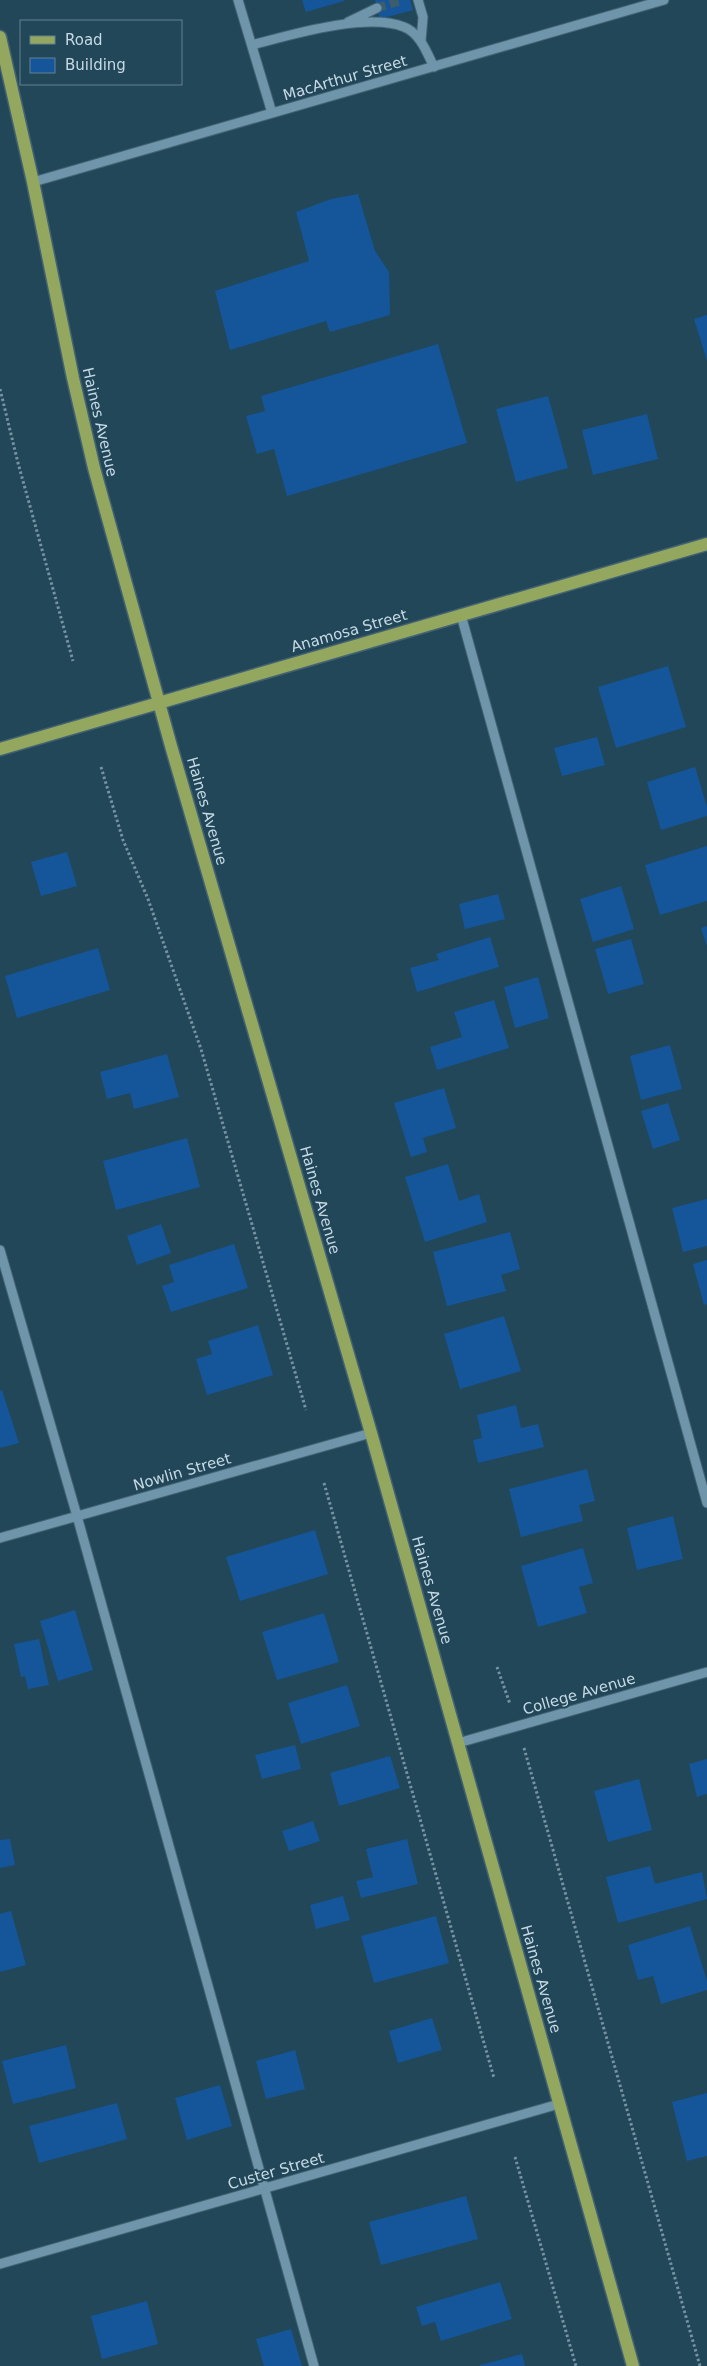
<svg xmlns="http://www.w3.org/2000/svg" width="707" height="2366" viewBox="0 0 707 2366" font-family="'DejaVu Sans',sans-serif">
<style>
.building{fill:#145699}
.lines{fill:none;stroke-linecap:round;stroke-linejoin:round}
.minor-tunnel{stroke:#3b5d6e;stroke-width:9;stroke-dasharray:9 4.5;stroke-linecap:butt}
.minor-casing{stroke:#436373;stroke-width:11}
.major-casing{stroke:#436373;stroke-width:15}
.path{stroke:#7793a2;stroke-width:3;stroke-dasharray:2.5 2.5;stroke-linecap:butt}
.minor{stroke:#6f95aa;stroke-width:9}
.major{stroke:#93a75f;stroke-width:12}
.labels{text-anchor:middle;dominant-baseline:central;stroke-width:4;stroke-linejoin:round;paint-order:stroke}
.street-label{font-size:15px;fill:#c6d9e5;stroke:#224759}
</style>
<rect width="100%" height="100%" fill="#224759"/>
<path class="building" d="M302 0H344V1L306 12Z
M375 0H410L413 10 380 19Z
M358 194 375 251 389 272 390 315 330 332 326 321 230 350 215 291 309 261 296 212 331 199Z
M707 315V361L694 319Z
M438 344 467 443 287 496 274 449 257 454 246 416 265 411 261 396Z
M548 396 568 468 516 482 496 409Z
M647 414 658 459 593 475 582 430Z
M668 666 686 727 616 748 598 687Z
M597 737 605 765 562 776 554 748Z
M695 767 707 807V816L661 830 647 782Z
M707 846V901L660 915 645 865Z
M67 852 77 886 41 896 31 862Z
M621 886 634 929 593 942 580 899Z
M498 894 505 919 465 929 459 904Z
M707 926V946L701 928Z
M490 937 499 967 417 992 410 968 439 960 436 954Z
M631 939 644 984 608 994 595 949Z
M98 948 110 990 17 1018 5 976Z
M538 977 549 1018 515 1028 504 987Z
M494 1000 509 1048 437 1070 430 1047 462 1037 454 1012Z
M670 1045 682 1089 641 1100 630 1056Z
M167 1054 179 1097 134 1109 130 1093 107 1099 100 1072Z
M444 1088 456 1128 423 1138 427 1152 411 1157 394 1103Z
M668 1103 680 1140 653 1149 641 1111Z
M187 1138 200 1187 116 1210 103 1161Z
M448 1164 459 1201 479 1194 487 1222 425 1242 405 1177Z
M707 1199V1246L683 1252 672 1208Z
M161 1224 171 1253 137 1265 127 1236Z
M510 1232 520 1269 501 1275 506 1291 447 1306 433 1252Z
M234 1244 248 1288 171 1312 162 1286 174 1282 169 1265Z
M707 1260V1304L704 1305 693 1264Z
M504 1316 521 1371 460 1389 444 1334Z
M258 1325 273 1375 207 1395 196 1359 212 1354 208 1341Z
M2 1390 19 1443 0 1448V1391Z
M516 1405 521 1428 538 1424 544 1447 478 1463 473 1440 482 1438 477 1415Z
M587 1469 595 1501 579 1505 583 1521 521 1537 509 1489Z
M673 1516 683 1559 637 1570 627 1528Z
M315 1530 328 1574 240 1601 226 1557Z
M583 1548 593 1583 579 1587 587 1613 538 1627 521 1566Z
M75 1610 93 1670 58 1681 40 1621Z
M324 1613 339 1662 277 1680 262 1632Z
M39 1639 49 1685 28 1689 25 1676 21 1677 14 1644Z
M347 1685 360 1726 301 1744 288 1703Z
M295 1745 301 1769 262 1779 255 1755Z
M390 1756 400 1788 339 1806 330 1773Z
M707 1759V1794L697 1797 689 1764Z
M639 1779 652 1830 608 1842 594 1791Z
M313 1821 320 1841 289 1851 282 1831Z
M10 1839 15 1865 0 1868V1840Z
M407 1839 418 1884 361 1898 356 1881 373 1877 366 1849Z
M650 1866 655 1884 702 1872 707 1899 618 1923 606 1877Z
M343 1896 350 1920 316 1929 310 1905Z
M11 1911 26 1965 0 1972V1914Z
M436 1916 449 1963 374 1983 361 1936Z
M690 1926 707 1981V1990L661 2004 653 1976 638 1980 628 1945Z
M432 2018 442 2050 398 2063 389 2031Z
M66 2045 76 2088 13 2104 2 2061Z
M295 2050 305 2089 266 2099 256 2061Z
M220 2085 232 2126 187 2140 175 2098Z
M707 2093V2156L687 2161 672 2102Z
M117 2103 127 2139 39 2163 29 2126Z
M466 2196 478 2239 381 2265 369 2222Z
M500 2282 512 2319 441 2341 435 2322 422 2326 416 2307Z
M147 2301 158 2344 102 2359 91 2316Z
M291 2329 302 2366H264L256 2339Z
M522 2354 525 2366H480V2365Z"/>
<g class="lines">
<path class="minor-tunnel" d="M377 8 403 0"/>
<g class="minor-casing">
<path id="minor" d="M238 0 272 113
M418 0 423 17 421 41
M348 22 377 8
M252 45C290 35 367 12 404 27 420 33 427 53 434 67
M33 182 664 0
M461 615 707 1503
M0 1250 77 1516 314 2366
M0 1538 371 1433
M458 1743 707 1672
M0 2264 559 2104"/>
</g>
<g class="major-casing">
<path id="major" d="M0 37 33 182 73 378 94 468 171 746 371 1433 633 2366
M0 749 707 544"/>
</g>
<path class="path" d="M0 389 18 463 73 661
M101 767 123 840 148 899 201 1049 306 1410
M324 1483 494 2078
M497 1667 510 1704
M524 1748 700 2366
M515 2157 576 2366"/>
<use href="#minor" class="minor"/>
<use href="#major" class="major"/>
</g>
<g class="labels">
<g class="street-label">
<text transform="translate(345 78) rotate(-16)">MacArthur Street</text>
<text transform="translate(100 422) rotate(77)">Haines Avenue</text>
<text transform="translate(349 631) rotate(-16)">Anamosa Street</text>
<text transform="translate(207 811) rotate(74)">Haines Avenue</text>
<text transform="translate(320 1200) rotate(74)">Haines Avenue</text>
<text transform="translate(182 1472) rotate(-16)">Nowlin Street</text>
<text transform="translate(432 1590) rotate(74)">Haines Avenue</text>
<text transform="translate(579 1694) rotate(-16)">College Avenue</text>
<text transform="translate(541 1979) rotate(74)">Haines Avenue</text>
<text transform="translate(276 2171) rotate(-16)">Custer Street</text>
</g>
</g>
<rect x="20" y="20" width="162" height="65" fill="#224759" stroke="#648191"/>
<rect x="30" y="36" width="25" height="8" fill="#93a75f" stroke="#648191"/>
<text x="65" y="45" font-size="15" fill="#c6d9e5">Road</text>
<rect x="30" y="58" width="25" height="15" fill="#145699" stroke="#648191"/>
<text x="65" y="70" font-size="15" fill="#c6d9e5">Building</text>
</svg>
